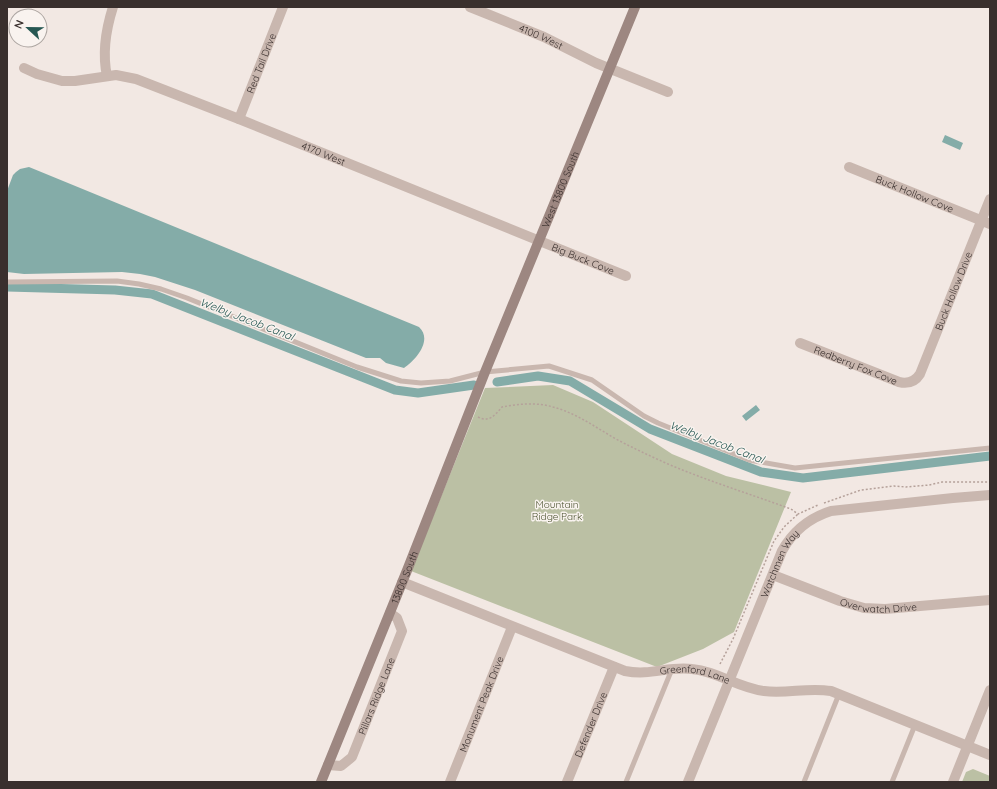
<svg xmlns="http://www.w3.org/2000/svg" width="997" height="789" viewBox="0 0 997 789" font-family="Quicksand,sans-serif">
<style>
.green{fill:#bbc0a4}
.water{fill:#84aca8}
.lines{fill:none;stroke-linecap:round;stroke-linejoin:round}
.canal{stroke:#84aca8;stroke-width:9}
.path{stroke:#b5a19a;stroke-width:1.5;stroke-dasharray:2 2;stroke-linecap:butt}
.lane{stroke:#c9b7af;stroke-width:5}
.street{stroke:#c9b7af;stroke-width:10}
.secondary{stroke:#9d8781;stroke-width:10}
.labels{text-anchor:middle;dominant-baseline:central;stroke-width:3;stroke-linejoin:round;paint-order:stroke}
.street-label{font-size:10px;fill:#392f2d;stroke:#f9f3ef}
.park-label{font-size:10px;fill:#4e5533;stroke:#f9f3ef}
.water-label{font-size:11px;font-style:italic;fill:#265752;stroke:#f9f3ef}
</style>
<rect width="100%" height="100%" fill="#f2e8e3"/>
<path class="green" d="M553 385 593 402 672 454 726 476 791 492 734 632 703 649 657 667 411 571 485 388Z
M973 769 990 776V782H962L966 772Z"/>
<path class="water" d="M945 135 963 143 960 150 942 142Z
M29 167 419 327C433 340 416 360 404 368L386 363 380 358H366L195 290 155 277 140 274 122 272 24 274 7 272V191L13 175 16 172 20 169Z
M756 405 760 410 746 421 742 416Z"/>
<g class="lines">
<path class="canal" d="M7 287 115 290 152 294 395 390 418 393 474 385
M497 382 538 376 570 381 650 429 761 472 803 478 990 456"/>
<path class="path" d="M478 417C489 423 495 415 502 407 518 404 537 402 553 407 576 413 595 427 616 439 633 448 650 456 668 464 708 481 750 494 791 509L798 514 818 505
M824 503 861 490 894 486 906 487 929 485 942 482H990
M720 664 733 639 774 541 784 527 798 514"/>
<path class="lane" d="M7 282 117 281 139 284 161 289 187 298 357 367 401 381 421 383 450 381 485 372 549 366 592 380 644 416 658 423 749 460 795 468 990 448
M626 782 672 669
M804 782 839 694
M892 782 915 725"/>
<g class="street">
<path id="s1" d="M470 7 544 37 596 63 668 92"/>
<path id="s2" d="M24 68 37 74 62 81H75L116 75 136 79 239 119 626 276"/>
<path d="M107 76C102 53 106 29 113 7"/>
<path id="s3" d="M239 119 283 7"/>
<path id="s4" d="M849 167 990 224"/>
<path id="s5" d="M800 343 899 382C908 384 915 382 920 374L990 199"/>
<path id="s6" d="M773 575 840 601 864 608 885 609 990 600"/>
<path id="s7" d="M402 582 625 671C651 676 668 666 692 669 717 671 738 688 764 691 787 694 808 687 831 691L990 755"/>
<path id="s8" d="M328 765 341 766 352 757 402 631 397 618 390 613"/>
<path id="s9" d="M450 782 512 627"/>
<path id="s10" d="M567 782 614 667"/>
<path id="s11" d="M688 782 782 551C793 531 809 518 831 511L953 498 990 495"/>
<path d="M953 782 990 690"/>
</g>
<path class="secondary" id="s12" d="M321 782 408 568 485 372 635 7"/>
</g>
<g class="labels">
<g class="street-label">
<text stroke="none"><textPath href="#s1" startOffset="77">4100 West</textPath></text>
<text stroke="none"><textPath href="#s3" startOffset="60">Red Tail Drive</textPath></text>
<text stroke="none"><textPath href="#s2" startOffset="317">4170 West</textPath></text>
<text stroke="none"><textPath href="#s12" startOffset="639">West 13800 South</textPath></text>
<text stroke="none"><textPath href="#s4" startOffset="71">Buck Hollow Cove</textPath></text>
<text stroke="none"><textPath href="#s2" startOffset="597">Big Buck Cove</textPath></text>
<text stroke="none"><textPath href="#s5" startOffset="220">Buck Hollow Drive</textPath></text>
<text stroke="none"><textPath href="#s5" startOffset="60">Redberry Fox Cove</textPath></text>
<text stroke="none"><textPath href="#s11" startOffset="237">Watchmen Way</textPath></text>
<text stroke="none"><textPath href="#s12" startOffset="221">13800 South</textPath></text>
<text stroke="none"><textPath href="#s6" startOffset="111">Overwatch Drive</textPath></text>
<text stroke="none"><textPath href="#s7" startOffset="311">Greenford Lane</textPath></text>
<text stroke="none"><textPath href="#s8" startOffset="93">Pillars Ridge Lane</textPath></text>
<text stroke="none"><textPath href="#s9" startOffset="84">Monument Peak Drive</textPath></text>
<text stroke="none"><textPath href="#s10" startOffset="62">Defender Drive</textPath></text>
</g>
<g class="park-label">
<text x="557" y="504">Mountain<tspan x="557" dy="12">Ridge Park</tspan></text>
</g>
<g class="water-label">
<text transform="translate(247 319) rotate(21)">Welby Jacob Canal</text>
<text transform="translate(717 442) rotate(21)">Welby Jacob Canal</text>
</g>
</g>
<rect width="997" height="789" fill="none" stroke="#392f2d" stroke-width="16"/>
<g transform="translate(28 28) rotate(292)"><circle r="19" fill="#f9f3ef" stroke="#aca5a1"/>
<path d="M0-3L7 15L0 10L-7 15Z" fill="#265752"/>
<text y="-6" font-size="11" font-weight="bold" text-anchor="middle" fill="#392f2d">N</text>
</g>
</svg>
